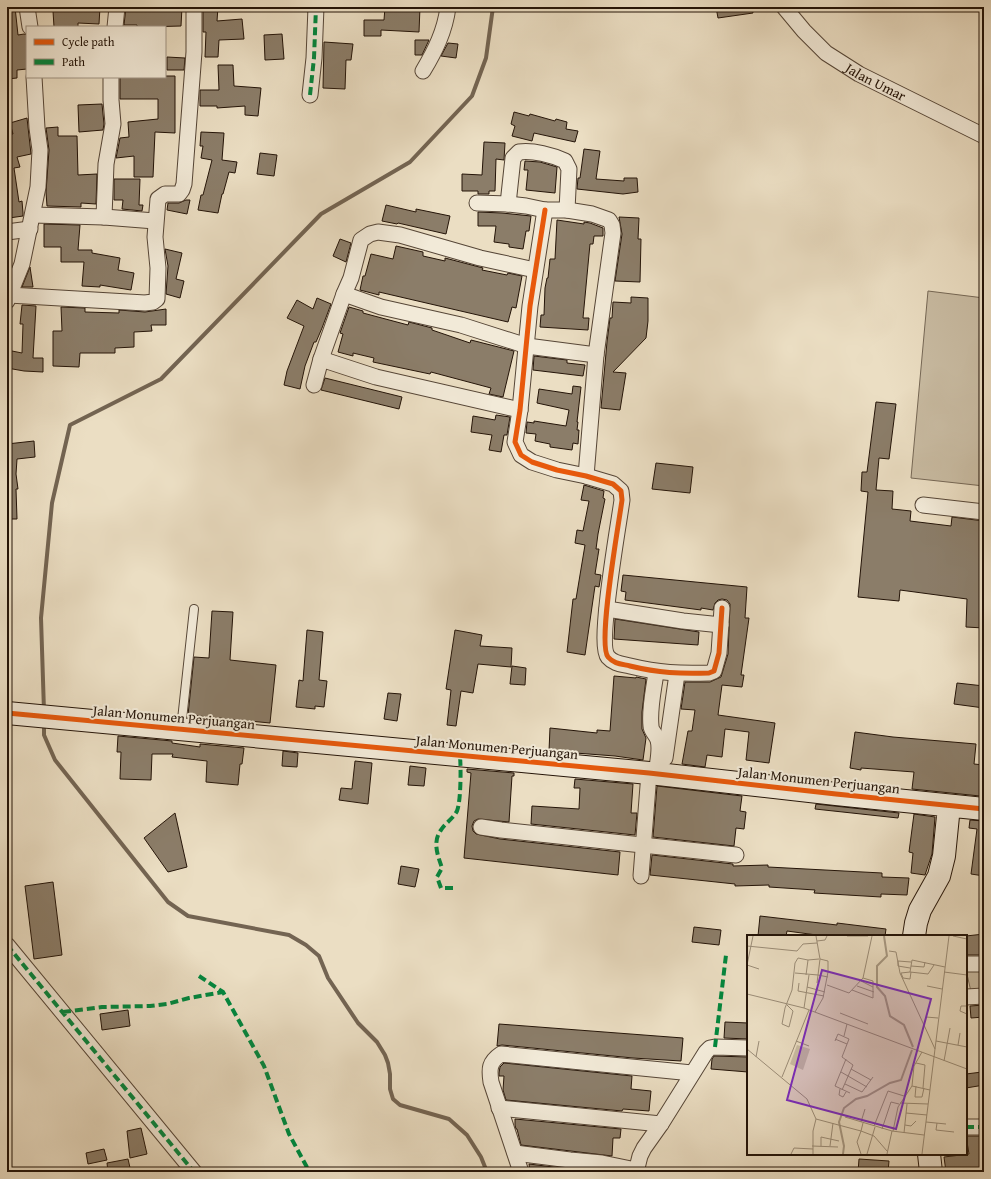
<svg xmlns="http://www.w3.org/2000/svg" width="991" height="1179" viewBox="0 0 991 1179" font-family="'Gentium Book Plus',serif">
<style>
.green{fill:#c9bca3;stroke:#766856}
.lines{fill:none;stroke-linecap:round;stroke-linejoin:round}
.stream{stroke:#736452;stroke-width:4}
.building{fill:#8b7d69;stroke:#241408}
.lane-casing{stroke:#564637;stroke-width:10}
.street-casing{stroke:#564637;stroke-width:17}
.secondary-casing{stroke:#241408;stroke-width:24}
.lane{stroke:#f2ead8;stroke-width:8}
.street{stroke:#f2ead8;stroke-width:15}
.secondary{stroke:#f2ead8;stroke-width:22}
.quiet{stroke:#00873e;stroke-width:4;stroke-dasharray:8 4;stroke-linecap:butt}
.cycleway-casing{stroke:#f2ead8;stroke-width:8}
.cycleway{stroke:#e8590c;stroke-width:5}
.labels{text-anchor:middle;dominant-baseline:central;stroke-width:4;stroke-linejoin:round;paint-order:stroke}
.street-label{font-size:14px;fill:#241408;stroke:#f2ead8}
.inset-river{fill:none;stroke:#a79983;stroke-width:2}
.inset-road{fill:none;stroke:#9b8d78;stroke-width:1}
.view{fill:#7b2cbf;fill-opacity:0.15;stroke:#7b2cbf;stroke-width:2}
.inset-edge{fill:none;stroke:#241408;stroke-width:2}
</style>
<rect width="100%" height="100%" fill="#ebdec3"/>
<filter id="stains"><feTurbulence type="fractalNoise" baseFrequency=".005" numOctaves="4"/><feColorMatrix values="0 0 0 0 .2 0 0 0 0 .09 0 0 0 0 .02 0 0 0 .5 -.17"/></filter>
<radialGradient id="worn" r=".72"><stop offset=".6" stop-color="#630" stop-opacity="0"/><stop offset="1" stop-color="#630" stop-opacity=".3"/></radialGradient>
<path class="green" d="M928 291 984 298V486L911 478Z
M984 965V995L972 996 966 970Z"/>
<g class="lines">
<path class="stream" d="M44 711 41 618 52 503 70 425 161 379 321 214 410 162 472 96 486 58 493 7
M44 724V735L55 760 168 902 188 916 289 935 306 945 319 956 328 978 358 1023 377 1042 385 1055 388 1063 390 1074V1089L393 1099 400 1105 449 1119 467 1135 481 1157 487 1172"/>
</g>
<path class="building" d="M7 7H15L18 35 24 34 27 35V69L17 70V78L7 79Z
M81 7H100L99 24 78 23V27H54L53 11 81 10Z
M126 7H182L181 26 144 27H137V25H124Z
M203 7H218L217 21 242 19 244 39 219 40 218 57H205L206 32H203Z
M385 7H420L419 32 381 30V36H364V20H384Z
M716 7H752L753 13 718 18Z
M282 34 284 59 265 60 264 35Z
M415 40H429L422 55H415Z
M324 42 353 44 351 60H346L345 89 323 88Z
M448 43 458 44 456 58 441 56Z
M167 57 185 58 184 70H167Z
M218 65H233L234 86 261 88 258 116 245 115V106L217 108V106H200V90H219Z
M165 76H175V133L155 132 153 177H134V156L116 158 120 138 129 137 128 122 158 119V99H120V77Z
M102 104 104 124 103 130 79 132 78 105Z
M514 112 529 116 530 114 555 121 556 119 567 122 566 129 578 131 575 142 534 133 532 141 512 136 515 126 511 124Z
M27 118 31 154 17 157 20 167 14 168 19 202 22 201 23 213V216L9 218 7 205V131H11L12 134H13L10 123Z
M58 127V136H77L78 175 97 174 96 204 81 203V207L47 206 46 192 49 150 46 128Z
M201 132 224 133 222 160 237 162 235 173 229 172 223 194H222L218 213 198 210 201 195H203L212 160 201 158 203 146H200Z
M484 142 505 143 504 160 496 159 495 191H489V194H478V191H462V174L482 175Z
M584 149 600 151 596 179 624 181V178H637L638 192 623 194 577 189 578 178H580Z
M260 153 277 155 274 176 257 174Z
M525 161 540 162 557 167 555 193 526 190 528 170H524Z
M114 179H140L139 205H143L142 211 122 209 123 200H114Z
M186 200H190L187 214 167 210 168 203H179Z
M386 205 416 212V209L450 216 446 234 398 223 397 224 382 221Z
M478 212 502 213 531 216 529 231H526L523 249 509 247V244L494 242 496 226H478Z
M619 217 639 218 638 239H641L640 282 615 281 622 234Z
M557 220 584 224V222L590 223 603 228V236H594L593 244H590L583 318H589L588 330 540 327 541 315H544L545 288 547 278H548L550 259H555Z
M44 224 80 225 78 250H92V253L120 258 118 270 134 273 131 290 100 285V287L82 286 84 262H61V247H44Z
M340 239 351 243 346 262 333 256Z
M396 246 423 252V256L445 261V258L483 268 482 270 507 275 508 273 522 276 516 308 512 307 508 322 379 292V295L360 290 363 276H365L371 254 393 259Z
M165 249 182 253 176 279 184 281 180 298 166 294 168 266Z
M30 267 33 287H22Z
M631 297 648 298V321L646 338 613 372 626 373 620 410 601 408 607 342 610 318H612L613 302 631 303Z
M317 298 331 304 322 328 316 342H314L305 366 300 389 284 385 287 371 304 326 287 318 297 300 313 309Z
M22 305 36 306 33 358H43V372L24 371 7 368V350L22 353 23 324H20Z
M61 307 85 308V312L119 313V310L145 312 166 309V325H151L152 331 134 332V347L115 348V353H80L79 367 53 366V331H62Z
M349 307 363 311V313L408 325 409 322 432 328V330L470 343 471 340 514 351 503 397 489 394 491 388 431 372 430 374 373 362 374 358 353 353V356L338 352 343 334 340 333Z
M534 356 567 360V363L585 365 583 376 533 370Z
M325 378 402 397 399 409 321 390Z
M573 386 581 387 577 422H578L577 430H579L578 444 573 443 572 450 550 447V444L535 441 536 434 526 433 527 422 534 423V421L566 426 569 410 537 403 539 389 572 394Z
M876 402 896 404 889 459 879 458 876 490 893 491 892 509 911 511 910 521 951 526 952 517 984 521V628L966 627 967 599 900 590 899 601 858 597 868 492 861 491 862 472H867Z
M496 415 510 417 507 435H504L501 452 489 450 492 435 471 432 473 416 495 420Z
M34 441 35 457 17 459 16 474 18 489H16L17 519H7V444Z
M656 463 693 467 690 493 652 489Z
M584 485 604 491 603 498 605 499 598 534 596 549H599L595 574 601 575 599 587 595 586 585 655 567 652 573 599H576L585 545 575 543 577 530 583 531 589 501 581 500Z
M623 575 747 587 745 618H749L741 675H744L742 687 722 685 718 715 775 723 769 763 746 760 749 732 725 729 722 757 707 755 705 767 682 764 688 731H692L695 710 681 709 685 682H710L721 677 728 654 730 604 727 600 722 599 718 600 715 603 713 610 701 608V610L625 600 626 592 621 591Z
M212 611 233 612 230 660 276 665 270 723 188 715 194 657 209 658Z
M615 619 699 632 698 645 614 639Z
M307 630 323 632 319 680 327 681 324 707 315 706V709L296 707 299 680 303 681Z
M455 630 482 635 480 646 512 648 511 667 478 664 473 693 461 691 456 726 447 725 451 690 446 689Z
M512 666 526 668 525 685 510 684Z
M614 676 636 678V677L646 679 642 712V729L646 738 643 760 615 756 549 751 550 728 597 733V730L610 731Z
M957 683 984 686V708L954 704Z
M388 693 401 694 397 721 384 719Z
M855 732 893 737 976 744 974 764 984 765V793L981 792 980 796 912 789 914 772 861 768V770L850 768Z
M118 736 172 741V743L200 747V744L244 748 242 764H240L238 785 206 782 207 761 172 757 173 754H152L151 780 120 779 121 752H117Z
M283 751 298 753 297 767 282 766Z
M355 761 372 763 368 804 339 800 341 788 352 789Z
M410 766 426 768 424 786 408 785Z
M467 769 514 773V776H512L509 822 478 819 474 821 472 826 473 831 476 834 500 839 620 852 618 875 464 858 471 773 467 772Z
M575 779 633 784 631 813H637L635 835 531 824 532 806 579 809 580 788H574Z
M657 786 742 796 740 811 746 812 744 829 736 828 734 846 653 837Z
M816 804 899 813 898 818 815 809Z
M175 813 187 867 168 872 144 838Z
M914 814 935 817 932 854 925 875 911 873 913 853 909 852Z
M970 820 984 821V876L971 874 977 829 969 828Z
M652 855 733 864V866L768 865V867L882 873V877L909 878 907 895 881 894V897L814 893 815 890 769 887V885L735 886V884L650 875Z
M401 866 419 869 415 887 398 884Z
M53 882 62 955 34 959 25 886Z
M760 916 837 925V923L886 929 885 936H824L787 931 786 936H758Z
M694 927 721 930 719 945 692 942Z
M984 934V955H967L966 936Z
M984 1005V1017L971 1018 970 1006Z
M128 1010 130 1026 102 1030 100 1014Z
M725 1022 748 1023V1039L724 1038Z
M499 1024 683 1038 681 1061 633 1058 502 1045 497 1046Z
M714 1056 748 1057V1072L711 1069 712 1059Z
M504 1063 632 1076 631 1089 651 1091 649 1111 623 1109 622 1111 506 1100 503 1090 504 1076H499V1073L500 1067Z
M982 1072 983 1074H984V1085L966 1088V1074Z
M515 1119 621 1129 620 1138H613L612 1156 521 1145 517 1129H516L515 1125Z
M141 1128 147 1154 130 1158 127 1131Z
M966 1136H984V1169H980V1172H946L944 1157 969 1154Z
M104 1149 107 1160 88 1164 86 1153Z
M128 1159 131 1172H108L107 1163Z
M859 1159 889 1161 888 1172H858Z
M529 1164 569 1169 601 1172H530Z"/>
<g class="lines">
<g class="lane-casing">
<path id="lane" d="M181 729 194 609"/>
</g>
<g class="street-casing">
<g id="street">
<path d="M27 7 30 27"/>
<path id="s1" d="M784 7 804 31 826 53 859 74 984 136"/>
<path d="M115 27 117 7"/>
<path d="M423 71C435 51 445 31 448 7"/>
<path d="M310 95 314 58 316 7"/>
<path d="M477 203 508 204 526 206 545 210H567L592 214 609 220 612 225 613 233 596 355 586 476"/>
<path d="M508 204 513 158 519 152C533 150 552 155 565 161L569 169 567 210"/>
<path d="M545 210 530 306 520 410 515 442 521 455 532 462 557 470 586 476 613 484 621 491 622 500C619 523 597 644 608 657 614 664 622 664 630 666 659 673 680 674 709 673L714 671 719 653 722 608"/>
<path d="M33 215 104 217 106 164 113 124 111 100V77"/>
<path d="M104 217 155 221"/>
<path d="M7 232 30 229"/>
<path d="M344 294 381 307 461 325 527 346 596 355"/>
<path d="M9 295 145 303 153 302 157 299 158 268 155 237 158 199 165 194H179L182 190 184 184 194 52V7"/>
<path d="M7 301 22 264 38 187 40 150 37 128 34 77"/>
<path d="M321 359 376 377 520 410"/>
<path d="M314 385 321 359 344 294 351 278 361 240 370 234 378 232 400 235 480 258 535 270"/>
<path d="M923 505 984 512"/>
<path d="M607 609 683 621 721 625"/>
<path d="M665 758 677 674"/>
<path d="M656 774C657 764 661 750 658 740 656 734 651 731 651 726 649 708 654 689 656 672"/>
<path d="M481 827 501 830 736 855"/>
<path d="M641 876 649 773"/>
<path d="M7 945 194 1172"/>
<path d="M966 964H984"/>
<path d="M966 997 984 996"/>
<path d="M499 1108 661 1124"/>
<path d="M966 1127H984"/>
<path d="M515 1153 570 1160 602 1163 636 1170"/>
<path d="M521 1172 491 1082C489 1069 489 1062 501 1054L692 1073"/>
<path d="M636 1172 640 1156 644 1148 661 1124 706 1052 710 1048 715 1047 748 1048"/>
</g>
</g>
<g class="secondary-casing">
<path id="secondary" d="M7 713 649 773 836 794 984 809
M914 936 916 923 920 910 939 876 944 856 949 806
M929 1154 931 1172"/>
</g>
<use href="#lane" class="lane"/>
<use href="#street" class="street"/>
<use href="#secondary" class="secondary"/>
<path class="quiet" d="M310 95 314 58 316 7
M453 888H441L437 877 442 868C438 856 432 842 441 830 445 823 453 819 457 811 461 801 461 768 460 756
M7 945 194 1172
M199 976 223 992 264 1066 289 1134 309 1171
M63 1012 102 1007 150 1006 167 1004 189 998 223 992
M715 1047 726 955
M966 1127H984"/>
<g class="cycleway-casing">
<path id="cycleway" d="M545 210 530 306 520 410 515 442 521 455 532 462 557 470 586 476 613 484 621 491 622 500C619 523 597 644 608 657 614 664 622 664 630 666 659 673 680 674 709 673L714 671 719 653 722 608
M7 713 649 773 836 794 984 809"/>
</g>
<use href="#cycleway" class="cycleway"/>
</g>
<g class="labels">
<g class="street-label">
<text stroke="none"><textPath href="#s1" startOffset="120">Jalan Umar</textPath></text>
<text transform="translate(174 717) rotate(5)">Jalan Monumen Perjuangan</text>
<text transform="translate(497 747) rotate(5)">Jalan Monumen Perjuangan</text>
<text transform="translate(819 780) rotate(6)">Jalan Monumen Perjuangan</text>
</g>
</g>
<g transform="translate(747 935)">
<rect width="220" height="220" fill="#ebdec3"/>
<path d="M50 110 63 114 56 135 43 129Z" fill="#c9bca3"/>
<path class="inset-river" d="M137 1 140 21 130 31V52L138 61 143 81 157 90 166 112M96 219 97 211 92 187 97 173 109 164 120 161 143 148 154 145 165 115"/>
<path class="inset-road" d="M100 1H121M206 1 220 4M70 6 78 5 80 1M0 11 50 16 56 9 70 8M142 16 149 17 153 38 188 114M0 30 6 1M0 30 12 34M187 30 181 39 163 37 165 25 198 32M164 31 177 32 178 27M163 33 151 31V26L164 27M163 37 154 38 156 43 163 44 164 37M197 37 220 40M48 38 71 40 73 24 69 1M59 40 61 25 72 24M116 43 125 1M114 46 126 52M52 48 51 56 77 61M70 48 71 40 81 42M80 50 102 58 116 43 126 46V63L105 55M110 51 127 57M180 51 195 54M60 52 78 57M0 59 57 73 220 134M40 70 46 76 42 92 35 89 38 73 45 55 48 28 51 23 61 25M220 71H214L213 76 220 79M57 73 62 40M68 77 76 63 81 37V26L73 24M93 78 121 89M179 82 191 83M97 101 100 89M88 104 100 109M49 106 62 111M88 106 91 99 102 104 95 122 106 130 95 155M189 106 220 112M211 110 213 98M0 114 60 164 69 184 66 196V219M9 122 12 106M99 124 88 151 103 158M197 126 203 93M169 128 178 130 176 153M104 134 124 145M94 137 120 152M35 142 62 75M98 149 115 157 126 142M165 151 167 131 175 117M169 151 168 162H175L177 153M93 154 92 160 96 162 99 157M153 168 181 169M159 178 180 180M98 182 145 196 140 219M69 184 114 196 116 188M114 187 118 174M179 187 199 189M190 188 189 195 207 197M158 190 164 191 169 186M127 191 141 156 157 161M135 194 144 167 152 169M145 196 177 200M146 196 151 172 165 151 183 155M157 198 160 169M65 211 91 212M74 211V202L92 206M83 211 86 188M44 219 47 213 66 214M114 219 110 207 114 196 127 201 140 216M120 219 128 192M175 219 202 1"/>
<path class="view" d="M75 35 184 64 149 194 40 165Z"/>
<rect width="220" height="220" class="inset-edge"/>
</g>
<rect width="991" height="1179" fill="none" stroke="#ebdec3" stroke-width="24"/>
<rect x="8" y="8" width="975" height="1163" fill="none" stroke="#241408" stroke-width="2"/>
<rect x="12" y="12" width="967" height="1155" fill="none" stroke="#241408"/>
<rect x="26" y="26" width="140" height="52" fill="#f2ead8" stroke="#a09485"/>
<rect x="34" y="39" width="20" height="6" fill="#e8590c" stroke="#a09485"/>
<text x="62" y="46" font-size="12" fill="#241408">Cycle path</text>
<rect x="34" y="59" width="20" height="6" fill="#00873e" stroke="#a09485"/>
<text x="62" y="66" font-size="12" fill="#241408">Path</text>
<rect width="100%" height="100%" filter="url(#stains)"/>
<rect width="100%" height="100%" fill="url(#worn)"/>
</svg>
